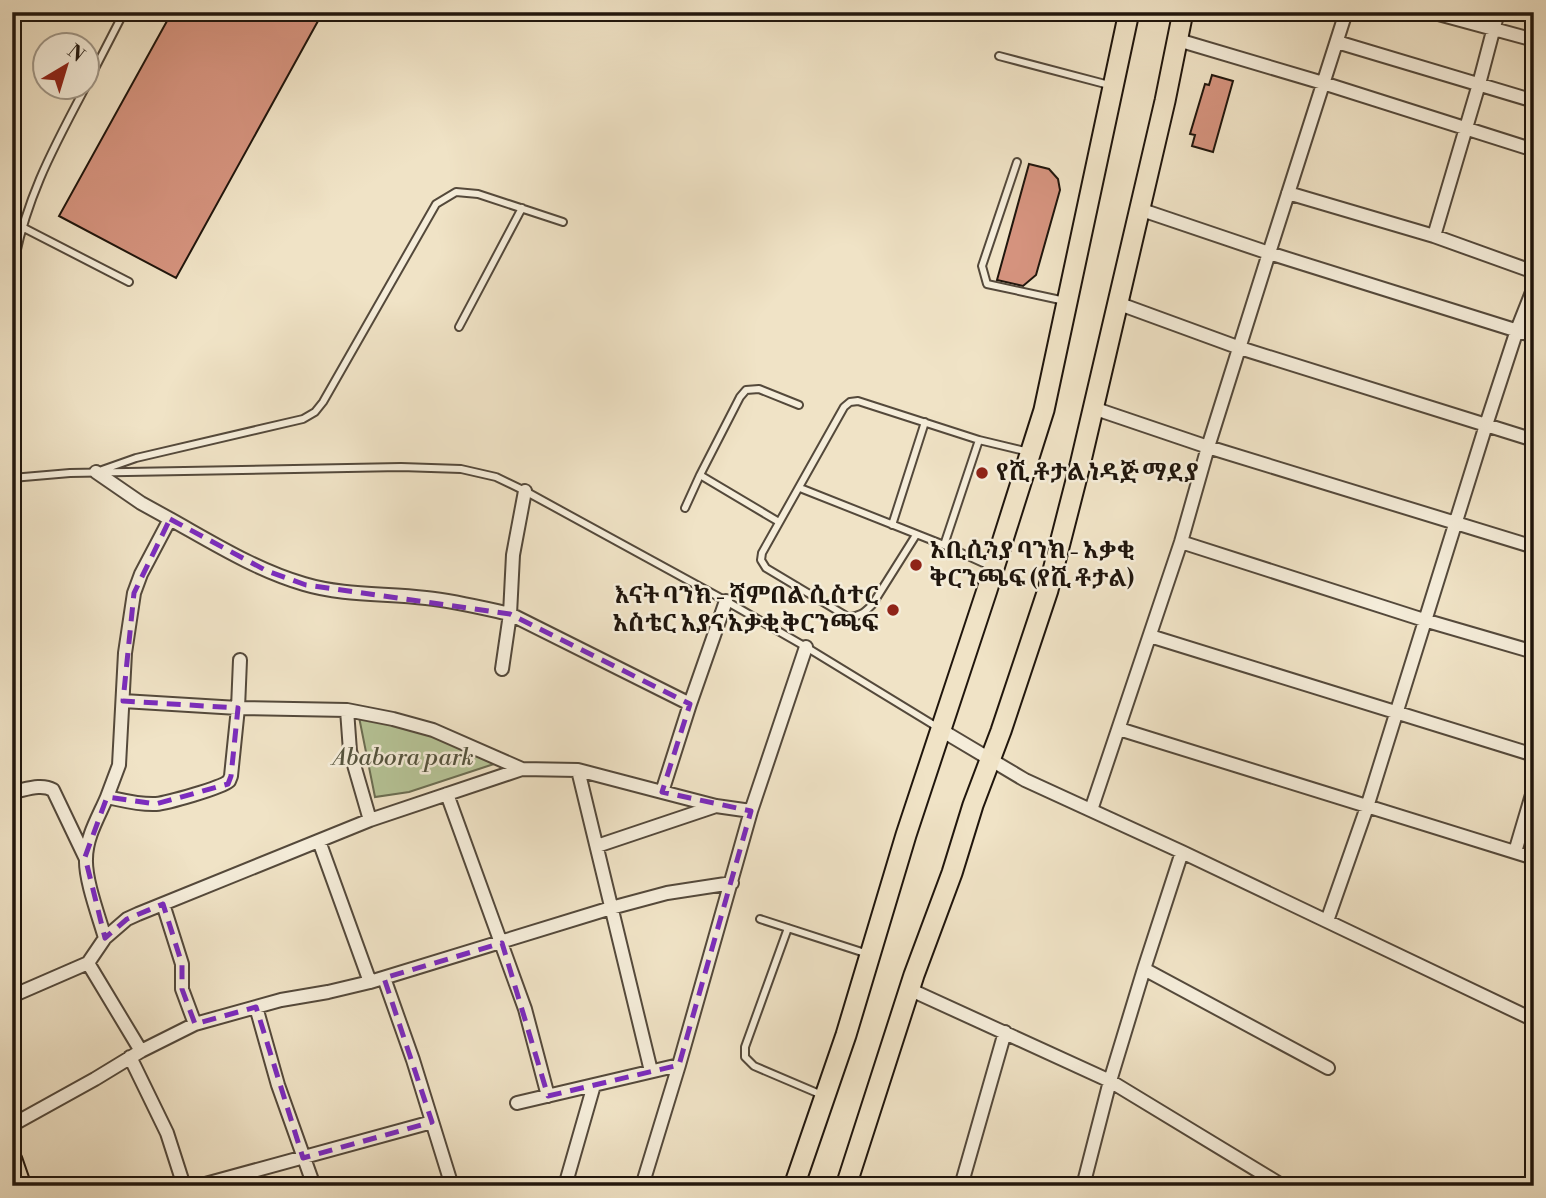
<svg xmlns="http://www.w3.org/2000/svg" width="1546" height="1198" viewBox="0 0 1546 1198" font-family="'Libre Bodoni','Noto Serif Ethiopic',serif">
<style>
.green{fill:#b6c497;stroke:#6b6d52;stroke-width:2}
.building{fill:#d5937e;stroke:#20160d;stroke-width:2}
.lines{fill:none;stroke-linecap:round;stroke-linejoin:round}
.lane-casing{stroke:#54493b;stroke-width:10}
.street-casing{stroke:#54493b;stroke-width:16}
.primary-casing{stroke:#20160d;stroke-width:23}
.lane{stroke:#f5edda;stroke-width:6}
.street{stroke:#f5edda;stroke-width:12}
.primary{stroke:#f0e3c6;stroke-width:19}
.marked{fill:none;stroke:#7b2cbf;stroke-width:5;stroke-dasharray:14 9;stroke-linejoin:round}
.poi-dot{fill:#8f2418;stroke:#f5edda;stroke-width:2.5}
.labels{text-anchor:middle;dominant-baseline:central;stroke-width:5;stroke-linejoin:round;paint-order:stroke}
.poi-label{font-size:24px;font-weight:bold;fill:#20160d;stroke:#f5edda;text-anchor:start}
.park-label{font-size:24px;font-style:italic;fill:#54533d;stroke:#f5edda}
</style>
<rect width="100%" height="100%" fill="#f0e3c6"/>
<filter id="stains"><feTurbulence type="fractalNoise" baseFrequency=".00286" numOctaves="4"/><feColorMatrix values="0 0 0 0 .2 0 0 0 0 .09 0 0 0 0 .02 0 0 0 .5 -.17"/></filter>
<radialGradient id="worn" r=".72"><stop offset=".6" stop-color="#630" stop-opacity="0"/><stop offset="1" stop-color="#630" stop-opacity=".3"/></radialGradient>
<path class="green" d="M358 712 426 728 497 763 409 792 375 797Z"/>
<path class="building" d="M172 12H323L176 278 59 216Z
M1212 75 1233 81 1213 152 1192 146 1195 135 1190 134 1205 84 1209 85Z
M1029 164 1049 169 1058 179 1060 190 1036 275 1023 286 997 280Z"/>
<g class="lines">
<g class="lane-casing">
<path id="lane" d="M999 56 1109 85
M88 82 124 12
M1017 162 982 266 987 284 1065 301
M22 227 129 282
M12 275C23 204 52 150 85 88
M459 327 522 208
M102 470 136 458 303 419 315 412 323 402 436 204 456 192 478 194 563 222
M700 475 779 522
M12 478 70 473 401 467 461 469 496 477 525 491 726 601 806 647 937 727
M800 488 944 545 992 567
M685 508 700 475 740 397 746 390 759 389 799 405
M892 525 925 422
M916 535 872 605C864 613 859 617 848 617L766 568 761 560 762 553 844 407 850 402 858 401 979 440 1029 452
M944 545 979 440
M760 919 868 954
M788 928 745 1047V1057L754 1066 822 1095"/>
</g>
<g class="street-casing">
<path id="street" d="M1431 12 1534 40
M1178 40 1323 83 1534 150
M1337 42 1534 101
M1288 193 1434 236 1534 272
M1139 209 1269 253 1346 12
M1434 236 1479 84 1498 12
M1117 303 1240 348 1534 440
M1093 408 1208 447 1534 547
M96 472 141 503 170 519 141 574 134 593 125 653 119 765 107 797
M525 491 513 555 510 614 690 704
M170 519C213 543 256 570 304 584 344 596 386 593 426 598 455 601 483 608 510 614L502 669
M1181 542 1424 620 1534 652
M1150 636 1534 755
M240 660 238 708 231 776 229 781C221 788 167 803 156 804 139 805 122 800 107 797 99 816 86 837 86 859 85 880 99 917 105 938L127 919 138 914 370 820 522 769 578 770 662 792 690 704 726 601
M123 701 238 708 347 710 393 719 433 730 522 769
M347 710 350 751 370 820
M1119 729 1534 858
M941 730 1025 780 1182 852 1534 1020
M578 770 651 1071
M12 792C25 790 41 783 53 790L85 857
M662 792 716 806 751 811
M447 794 525 1009 548 1096
M1091 810 1181 542 1208 447 1269 253 1534 336
M319 841 370 982
M597 846 716 806
M1515 852 1534 788
M163 904 182 964V989L195 1024
M1327 921 1367 807 1486 425 1517 330 1534 287
M105 938 88 963 141 1051
M1144 969 1328 1068
M384 978 413 1060 452 1186
M911 990 1110 1081 1144 969 1182 852
M12 996 88 963
M256 1007 278 1085 314 1186
M130 1057 167 1133 184 1186
M517 1103 679 1065
M12 1125 95 1079 141 1051 195 1024 281 1000 328 992 370 982 611 908 667 893 732 883
M198 1186 432 1122
M565 1186 594 1085
M642 1186 679 1065 751 811 806 647
M961 1186 1005 1032
M1083 1186 1110 1081 1283 1186"/>
</g>
<g class="primary-casing">
<path id="primary" d="M12 1160 21 1186
M794 1186 846 1035 906 835 987 590 1044 410 1129 12
M846 1186 914 975 952 873 973 805 1001 731 1048 590 1080 465 1165 101 1183 12"/>
</g>
<use href="#lane" class="lane"/>
<use href="#street" class="street"/>
<use href="#primary" class="primary"/>
</g>
<path class="marked" d="M170 519 267 571 306 585 510 614 690 704 662 792 751 811 679 1065 548 1096 502 943 384 978 432 1122 303 1158 256 1007 195 1024 182 989V964L163 904 127 919 105 938 85 857 107 797 156 804 228 784 231 776 238 708 123 701 134 593Z"/>
<g class="poi-dot">
<circle cx="982" cy="473" r="7"/>
<circle cx="916" cy="565" r="7"/>
<circle cx="893" cy="610" r="7"/>
</g>
<g class="labels">
<g class="poi-label">
<text x="996" y="473">የሺ ቶታል ነዳጅ ማደያ</text>
<text x="930" y="551">አቢሲንያ ባንክ - አቃቂ<tspan x="930" dy="28">ቅርንጫፍ (የሺ ቶታል)</tspan></text>
<text x="879" y="596" text-anchor="end">እናት ባንክ - ሻምበል ሲስተር<tspan x="879" dy="28">አስቴር አያና አቃቂ ቅርንጫፍ</tspan></text>
</g>
<g class="park-label">
<text x="403" y="758">Ababora park</text>
</g>
</g>
<rect width="1546" height="1198" fill="none" stroke="#f0e3c6" stroke-width="42"/>
<rect x="14" y="14" width="1518" height="1170" fill="none" stroke="#20160d" stroke-width="3.5"/>
<rect x="21" y="21" width="1504" height="1156" fill="none" stroke="#20160d" stroke-width="2"/>
<g transform="translate(66 66) rotate(38)"><circle r="33" fill="#f5edda" stroke="#a09788" stroke-width="2"/>
<path d="M0-5L12 26L0 18L-12 26Z" fill="#8f2418"/>
<text y="-10" font-size="19" font-weight="bold" text-anchor="middle" fill="#20160d">N</text>
</g>
<rect width="100%" height="100%" filter="url(#stains)"/>
<rect width="100%" height="100%" fill="url(#worn)"/>
</svg>
